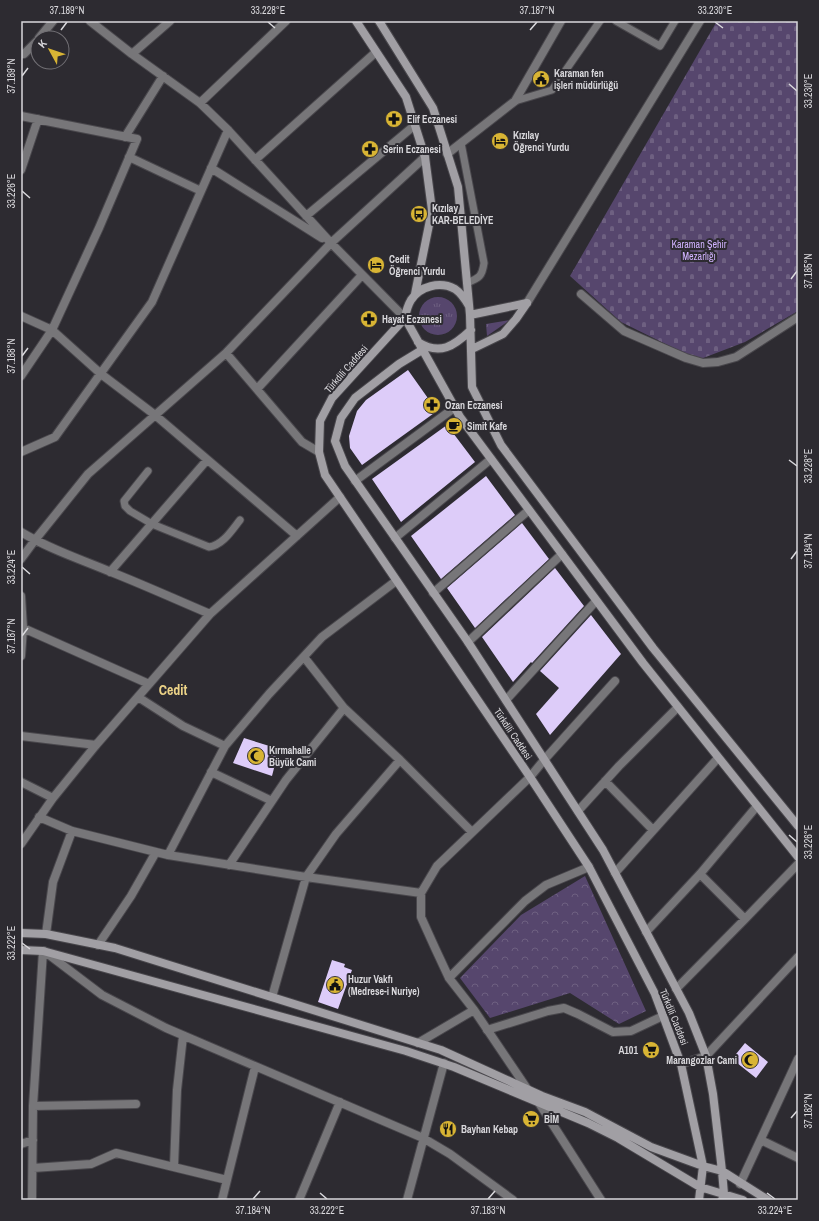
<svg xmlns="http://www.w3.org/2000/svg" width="819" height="1221" viewBox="0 0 819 1221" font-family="'Archivo Narrow',sans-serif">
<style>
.grass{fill:url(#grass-tufts)}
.cemetery{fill:url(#cemetery-stones)}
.park{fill:url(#park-crowns)}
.building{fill:#ddccf9}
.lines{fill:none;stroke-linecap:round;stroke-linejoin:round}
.service-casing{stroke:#49474c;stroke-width:9}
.minor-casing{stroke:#49474c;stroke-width:10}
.tertiary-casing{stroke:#49474c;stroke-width:10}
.secondary-casing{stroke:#49474c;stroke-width:10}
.service{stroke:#777679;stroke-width:7}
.minor{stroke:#777679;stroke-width:8}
.tertiary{stroke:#777679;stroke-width:8}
.secondary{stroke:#a19fa4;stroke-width:8}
.ticks{fill:none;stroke:#d9d8dc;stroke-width:1.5}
.labels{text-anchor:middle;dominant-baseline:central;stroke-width:4;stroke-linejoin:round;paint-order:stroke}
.poi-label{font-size:10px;font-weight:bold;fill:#d9d8dc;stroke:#2d2b31;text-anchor:start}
.park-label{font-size:10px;fill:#d1b3ff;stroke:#2d2b31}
.street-label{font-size:10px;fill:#d9d8dc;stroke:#2d2b31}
.district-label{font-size:14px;font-weight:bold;fill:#ecd387;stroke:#2d2b31}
.neatline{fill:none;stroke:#d9d8dc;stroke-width:1.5}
.ticks-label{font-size:10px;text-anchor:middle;fill:#d9d8dc}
</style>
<defs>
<pattern id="grass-tufts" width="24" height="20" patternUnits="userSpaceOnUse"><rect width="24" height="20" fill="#56466d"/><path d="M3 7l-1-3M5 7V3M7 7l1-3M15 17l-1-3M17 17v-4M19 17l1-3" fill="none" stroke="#6e6081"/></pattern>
<pattern id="cemetery-stones" width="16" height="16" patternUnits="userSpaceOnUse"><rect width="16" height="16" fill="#56466d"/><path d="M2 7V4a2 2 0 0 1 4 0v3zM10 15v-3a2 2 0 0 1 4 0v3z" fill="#6e6081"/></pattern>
<pattern id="park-crowns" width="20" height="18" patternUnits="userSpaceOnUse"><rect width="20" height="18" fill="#56466d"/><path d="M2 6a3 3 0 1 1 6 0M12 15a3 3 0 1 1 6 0" fill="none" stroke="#6e6081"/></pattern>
</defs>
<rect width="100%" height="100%" fill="#2d2b31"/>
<path class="grass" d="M419 316a19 19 0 1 1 38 0a19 19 0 1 1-38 0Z
M510 320 487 336 486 324Z"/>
<path class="cemetery" d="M717 21H798V311L745 342 698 360 621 322 570 276Z"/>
<path class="park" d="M585 876 646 1011 619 1024 570 993 490 1018 460 978 521 915Z"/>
<path class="building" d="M408 370 437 411 362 465 350 448 349 436 357 411 366 400Z
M447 425 475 462 401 522 372 479Z
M486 476 515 515 441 579 411 536Z
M522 523 549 559 475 628 447 588Z
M555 568 584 606 532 663 531 662 513 682 482 637Z
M591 615 621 654 550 735 536 714 559 688 540 671Z
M244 738 279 749 272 776 233 763Z
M332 960 345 964 344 967 352 970 338 1009 318 1002Z
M745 1043 768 1062 756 1078 732 1059Z"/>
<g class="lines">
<g class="service-casing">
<path id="service" d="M616 21 660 46 675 21
M515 101 552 90 600 21
M461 143 484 263C482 277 479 278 467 283
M148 471 124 501 125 506 130 511 152 524 209 547C223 545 232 530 240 520"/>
</g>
<g class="minor-casing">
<path id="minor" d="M90 21 132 54 200 103 228 130 331 243 405 318
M39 38 53 21
M21 54H24L38 40
M132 54 170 21
M200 103 286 21
M21 116 137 139 99 228 52 330 21 376
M125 137 163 76
M447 154 515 101 561 21
M129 157 201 191
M255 160 376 52
M211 168 322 238
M21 170 38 119
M306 216 415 125
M581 294 624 331 686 358 703 363 718 362 736 357 798 317
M21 316 52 330 101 374 155 415 297 536
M226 353 302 442 319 452
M257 389 362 275
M21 452 55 437 152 302 228 130
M355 481 454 408
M21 532C49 549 80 559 111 572 144 585 177 600 210 614
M395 538 491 459
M21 559 35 540 88 474 226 353 331 243 425 157
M110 572 207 460
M433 593 529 510
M21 596 23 628 21 656
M23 628 149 684
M468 642 562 554
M304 657 344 708 400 760 472 832
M138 697 183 726 225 746
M506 700 596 601
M21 736 96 745
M211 772 272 801
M605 781 653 830
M21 782 53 798
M578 811 619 766 678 707
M39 817 72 831 168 855 306 877 421 893
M21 844 53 798 96 745 210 614 340 497
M168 855 225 746 269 694 322 637 396 581
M229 865 286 780 344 708
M615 873 718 758
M700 874 745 919
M646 932 700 874 757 806
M46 934 53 882 72 831
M98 945 131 896 156 852
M44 951 102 995 166 1028 423 1138 450 1154 513 1200
M449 978 525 901 546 885 589 867
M676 989 745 919 798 864
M272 997 306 877 336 834 400 760
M418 1043 474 1010
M528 1090 474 1010 449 978 435 948 421 917V893L437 866 530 777 544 760 615 681
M539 1103 601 1200
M33 1106 136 1104
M761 1140 798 1158
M21 1144 33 1140
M174 1166 177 1090 183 1036
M33 1168 91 1164 116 1153 227 1180
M740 1184 798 1059
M32 1200 33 1106 43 951
M222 1200 255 1067
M299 1200 340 1102
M407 1200 444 1063"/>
</g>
<g class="tertiary-casing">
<path id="tertiary" d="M527 303 700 21
M487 1030 548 1011 564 1008 578 1014 613 1032 631 1031 663 1016
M681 1064 706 1056 798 957"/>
</g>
<g class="secondary-casing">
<path id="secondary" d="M356 21 406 97 425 157 432 210 415 294
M379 21 433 108 458 187 470 315 472 387 501 445 653 648 798 826
M469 306C465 299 461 293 455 289 440 281 420 286 411 300 408 305 406 312 405 318L460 417 643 663 798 857
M470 315 527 303
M405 318 332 398 320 421 319 452 325 475 530 777 589 867 655 994 681 1064 703 1166 699 1200
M418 342C440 356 454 346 471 330
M472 349 503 334 516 319 527 303
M422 350 399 364 355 398 341 418 335 441 345 466 468 642 603 850 689 1013 706 1056 713 1094 722 1171 724 1194 722 1200
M21 933 46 934 115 948 441 1050 542 1096 585 1112 651 1147 703 1166 722 1171 768 1200
M21 950 43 951 406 1051 454 1067 588 1123 618 1138 700 1187 743 1200"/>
</g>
<use href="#service" class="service"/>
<use href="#minor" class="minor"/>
<use href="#tertiary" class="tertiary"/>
<use href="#secondary" class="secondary"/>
</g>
<path class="ticks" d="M268 22 275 28M715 22 723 28M61 30 67 22M530 30 537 22M22 76 28 68M789 84 797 91M22 191 30 198M791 279 797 271M22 356 28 348M789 460 797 466M791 559 797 551M22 567 30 574M22 636 28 628M789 835 797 842M22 943 30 949M791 1118 797 1111M320 1193 327 1199M767 1193 775 1199M253 1199 260 1191M488 1199 495 1191"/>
<defs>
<g id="civic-disc" transform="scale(0.9)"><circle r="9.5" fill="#d8b434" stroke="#2d2b31"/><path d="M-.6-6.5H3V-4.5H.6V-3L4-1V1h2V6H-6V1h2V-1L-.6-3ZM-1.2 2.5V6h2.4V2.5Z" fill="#111"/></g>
<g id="pharmacy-disc" transform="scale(0.9)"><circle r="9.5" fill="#d8b434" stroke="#2d2b31"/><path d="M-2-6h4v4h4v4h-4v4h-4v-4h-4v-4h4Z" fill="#111"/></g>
<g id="hotel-disc" transform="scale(0.9)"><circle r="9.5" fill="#d8b434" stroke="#2d2b31"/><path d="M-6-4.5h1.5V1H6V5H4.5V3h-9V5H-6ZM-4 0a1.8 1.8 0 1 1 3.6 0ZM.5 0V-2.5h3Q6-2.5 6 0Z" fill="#111"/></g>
<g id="bus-disc" transform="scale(0.9)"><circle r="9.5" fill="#d8b434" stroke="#2d2b31"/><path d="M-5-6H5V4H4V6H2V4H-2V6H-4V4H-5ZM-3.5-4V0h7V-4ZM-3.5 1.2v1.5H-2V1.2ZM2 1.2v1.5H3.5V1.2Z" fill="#111"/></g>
<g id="cafe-disc" transform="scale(0.9)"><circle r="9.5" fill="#d8b434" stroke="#2d2b31"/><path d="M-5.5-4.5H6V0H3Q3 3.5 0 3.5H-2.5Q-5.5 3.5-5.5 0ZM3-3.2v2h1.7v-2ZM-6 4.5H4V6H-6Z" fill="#111"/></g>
<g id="mosque-disc" transform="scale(0.9)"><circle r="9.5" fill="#d8b434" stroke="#2d2b31"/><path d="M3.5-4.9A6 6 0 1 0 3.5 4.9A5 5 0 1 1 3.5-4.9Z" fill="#111"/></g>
<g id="supermarket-disc" transform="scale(0.9)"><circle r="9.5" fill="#d8b434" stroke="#2d2b31"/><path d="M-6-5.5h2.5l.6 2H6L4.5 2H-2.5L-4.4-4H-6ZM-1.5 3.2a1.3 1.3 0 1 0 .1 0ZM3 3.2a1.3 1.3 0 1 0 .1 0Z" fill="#111"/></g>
<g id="restaurant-disc" transform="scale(0.9)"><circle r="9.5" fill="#d8b434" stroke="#2d2b31"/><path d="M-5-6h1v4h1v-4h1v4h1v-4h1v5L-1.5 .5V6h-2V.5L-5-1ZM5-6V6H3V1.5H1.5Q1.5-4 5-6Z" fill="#111"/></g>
</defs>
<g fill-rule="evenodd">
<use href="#civic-disc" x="541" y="79"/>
<use href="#pharmacy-disc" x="394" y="119"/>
<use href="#hotel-disc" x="500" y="141"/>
<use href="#pharmacy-disc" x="370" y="149"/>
<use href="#bus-disc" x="419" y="214"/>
<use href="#hotel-disc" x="376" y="265"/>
<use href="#pharmacy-disc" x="369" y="319"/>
<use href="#pharmacy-disc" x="432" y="405"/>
<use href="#cafe-disc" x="454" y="426"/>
<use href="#mosque-disc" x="256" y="756"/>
<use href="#civic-disc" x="335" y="985"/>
<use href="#supermarket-disc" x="651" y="1050"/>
<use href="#mosque-disc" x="750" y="1060"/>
<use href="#supermarket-disc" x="531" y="1119"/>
<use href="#restaurant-disc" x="448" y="1129"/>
</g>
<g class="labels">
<g class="poi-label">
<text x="554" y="73">Karaman fen<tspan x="554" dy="12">işleri müdürlüğü</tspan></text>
<text x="407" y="119">Elif Eczanesi</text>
<text x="513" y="135">Kızılay<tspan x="513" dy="12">Öğrenci Yurdu</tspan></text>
<text x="383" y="149">Serin Eczanesi</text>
<text x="432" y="208">Kızılay<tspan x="432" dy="12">KAR-BELEDİYE</tspan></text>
<text x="389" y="259">Cedit<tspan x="389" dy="12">Öğrenci Yurdu</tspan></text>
<text x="382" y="319">Hayat Eczanesi</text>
<text x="445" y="405">Ozan Eczanesi</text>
<text x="467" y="426">Simit Kafe</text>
<text x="269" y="750">Kırmahalle<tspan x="269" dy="12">Büyük Cami</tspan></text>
<text x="348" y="979">Huzur Vakfı<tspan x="348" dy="12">(Medrese-i Nuriye)</tspan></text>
<text x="638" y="1050" text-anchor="end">A101</text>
<text x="737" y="1060" text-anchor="end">Marangozlar Cami</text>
<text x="544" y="1119">BİM</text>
<text x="461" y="1129">Bayhan Kebap</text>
</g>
<g class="park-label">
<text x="699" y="244">Karaman Şehir<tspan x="699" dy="12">Mezarlığı</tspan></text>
</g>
<g class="street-label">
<text transform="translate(346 369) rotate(-49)">Türkdili Caddesi</text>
<text transform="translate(513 734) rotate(56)">Türkdili Caddesi</text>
<text transform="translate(674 1017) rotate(68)">Türkdili Caddesi</text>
</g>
<g class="district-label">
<text x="173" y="690">Cedit</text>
</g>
</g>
<rect width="819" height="1221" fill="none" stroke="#2d2b31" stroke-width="44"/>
<g transform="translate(50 50) rotate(310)"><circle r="19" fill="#2d2b31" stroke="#727075"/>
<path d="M0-3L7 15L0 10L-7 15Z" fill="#d8b434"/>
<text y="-6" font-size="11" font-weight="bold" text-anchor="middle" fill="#d9d8dc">K</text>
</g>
<rect x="22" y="22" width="775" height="1177" class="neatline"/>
<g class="ticks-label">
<text x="67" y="14">37.189°N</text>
<text x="268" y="14">33.228°E</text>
<text x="537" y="14">37.187°N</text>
<text x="715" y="14">33.230°E</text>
<text transform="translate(11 76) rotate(-90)" y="4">37.189°N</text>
<text transform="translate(808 91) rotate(-90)" y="4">33.230°E</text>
<text transform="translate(11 191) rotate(-90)" y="4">33.226°E</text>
<text transform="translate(808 271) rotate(-90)" y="4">37.185°N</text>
<text transform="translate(11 356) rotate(-90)" y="4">37.188°N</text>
<text transform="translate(808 466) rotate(-90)" y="4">33.228°E</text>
<text transform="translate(808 551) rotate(-90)" y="4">37.184°N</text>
<text transform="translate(11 567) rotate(-90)" y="4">33.224°E</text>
<text transform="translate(11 636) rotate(-90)" y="4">37.187°N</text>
<text transform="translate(808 842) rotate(-90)" y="4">33.226°E</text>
<text transform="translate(11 943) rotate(-90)" y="4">33.222°E</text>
<text transform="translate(808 1111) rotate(-90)" y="4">37.182°N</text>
<text x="253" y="1214">37.184°N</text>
<text x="327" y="1214">33.222°E</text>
<text x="488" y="1214">37.183°N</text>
<text x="775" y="1214">33.224°E</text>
</g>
</svg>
